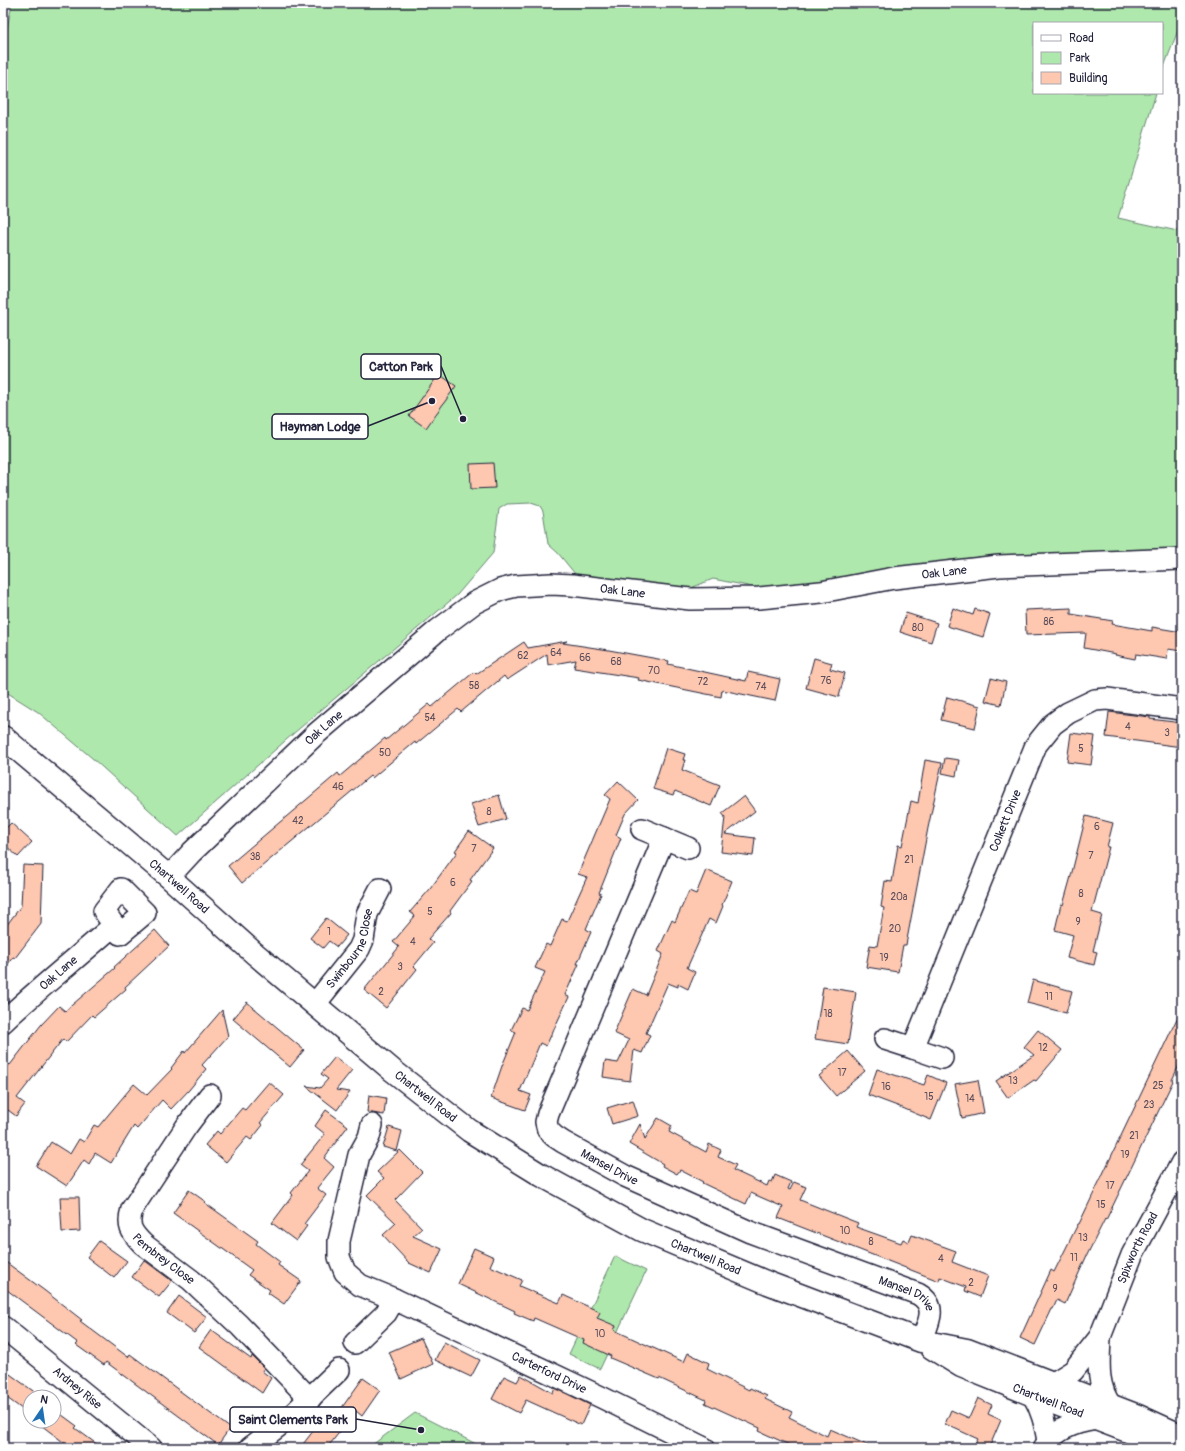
<svg xmlns="http://www.w3.org/2000/svg" width="1185" height="1451" viewBox="0 0 1185 1451" font-family="Pangolin,sans-serif">
<style>
.green{fill:#afe8ac;stroke:#688574}
.building{fill:#fdc7b0;stroke:#22223b}
.lines{fill:none;stroke-linecap:round;stroke-linejoin:round}
.minor-casing{stroke:#22223b;stroke-width:24}
.highway-casing{stroke:#22223b;stroke-width:25}
.minor{stroke:#fff;stroke-width:21}
.highway{stroke:#fff;stroke-width:22}
.labels{text-anchor:middle;dominant-baseline:central;stroke-width:4;stroke-linejoin:round;paint-order:stroke}
.number-label{font-size:10px;fill:#594b58}
.street-label{font-size:12px;fill:#22223b;stroke:#fff}
.leader{fill:none;stroke:#22223b;stroke-width:1.5}
.callout-dot{fill:#22223b;stroke:#fff;stroke-width:1.5}
.callout{fill:#fff;stroke:#22223b;stroke-width:1.5}
.callout-label{font-size:13px;text-anchor:middle;font-weight:bold;fill:#22223b}
</style>
<rect width="100%" height="100%" fill="#fff"/>
<filter id="ink" filterUnits="userSpaceOnUse"><feTurbulence type="fractalNoise" baseFrequency=".025" numOctaves="2"/><feDisplacementMap in="SourceGraphic" scale="8" xChannelSelector="R" yChannelSelector="G"/><feConvolveMatrix kernelMatrix="1 2 1 2 8 2 1 2 1" color-interpolation-filters="sRGB"/></filter>
<g filter="url(#ink)">
<path class="green" d="M12 3H1182V20L1162 72V23H1034V93H1156L1118 218 1182 232V552L1078 553 989 556 947 561 836 582 758 588 713 579 691 588 651 587 580 580 558 553 548 544 543 511 540 506 531 503 507 504 499 509 493 553 457 595 294 733 178 836 92 758 38 712 3 690V50Z
M615 1256 646 1271 600 1369 569 1354Z
M415 1413 484 1448H368Z"/>
<path class="building" d="M439 374 456 386 426 428 409 416Z
M493 463 495 488 471 489 470 464Z
M953 608 973 615 975 609 990 614 983 637 947 626Z
M1071 608V614L1113 621 1112 624 1152 631V627L1182 632V651L1168 649 1167 659 1136 654 1135 659 1115 655 1116 654 1084 648 1086 633 1026 635 1025 610Z
M906 613 937 623 931 642 900 632Z
M567 641 563 643 609 650 669 661 668 664 746 681 748 672 780 679 775 701 722 690 721 697 638 680 639 678 574 668 576 660 548 665 547 654 507 680 504 676 461 712 458 709 416 744 415 742 372 778 370 776 242 883 228 866 338 773 340 776 385 738 386 740 429 704 432 707 474 672 476 674 524 642 528 648Z
M814 658 832 663 830 669 845 673 839 697 806 688Z
M991 678 1006 682 1001 705 985 701Z
M947 697 980 706 975 728 941 720Z
M1109 712 1150 717V719L1182 723V747L1106 737Z
M1071 733 1095 736 1091 765 1067 762Z
M666 748 685 754 683 760H685L682 770 720 785 711 806 675 791 673 795 653 789Z
M945 758 959 760 956 776 942 773Z
M925 760 942 763 928 828 906 945H903L898 972 866 967 870 945 877 946 884 908 881 907 885 881 892 882 898 845 902 846 911 801 918 803Z
M618 781 638 800 625 814 616 835 621 838 599 893 601 894 586 929 591 932 577 964H579L565 995 569 997 546 1046 540 1043 520 1091 531 1095 525 1110 491 1098 502 1066 516 1032 511 1030 522 1008 527 1010 545 972 535 968 546 944 550 946 562 919 567 921 587 877 578 874 610 799 605 795Z
M499 795 506 819 479 827 471 804Z
M744 796 755 811 725 834 755 838 753 856 721 852 725 817 722 813Z
M1086 816 1113 823 1107 847H1109L1092 912 1102 915 1093 951 1097 952 1094 965 1067 958 1073 935 1055 930 1061 904 1063 905 1070 880Z
M11 823 32 842 18 857 3 843V831Z
M469 831 493 848 470 880 472 881 450 911 451 913 428 939 433 943 414 966 417 969 386 1008 364 990 399 947 393 942 415 916 410 912 430 889 457 852 455 851Z
M23 865 43 866 41 924 15 958 13 957 3 971V930L21 906Z
M706 870 732 881 722 905 723 906 716 923 709 919 687 968 695 972 688 989 678 984V987L668 983 646 1033 650 1035 642 1053 634 1050 630 1081 603 1077 605 1061 618 1063 629 1040 614 1033 633 989 646 995 663 954 658 951 672 920 675 922 689 891 696 894Z
M326 918 347 935 337 947 329 941 323 948 310 938Z
M155 930 169 946 125 987 126 989 94 1017 92 1015 66 1042 63 1039 17 1098 25 1104 16 1116 8 1110 3 1116V1072L9 1064 10 1065 41 1025 59 1006 65 1011 115 968 114 967Z
M1033 980 1072 991 1066 1013 1027 1003Z
M823 987 856 992 848 1044 815 1039Z
M247 1002 304 1050 290 1067 233 1019Z
M1182 1008V1059L1172 1080 1173 1081 1106 1220 1105 1219 1088 1253 1065 1304 1057 1300 1053 1309H1052L1035 1345 1020 1338 1051 1270 1054 1272 1078 1224H1079Z
M222 1010 228 1036 202 1065 206 1069 189 1090 171 1109 162 1100 137 1129 134 1126 111 1163 95 1153 89 1164 84 1160 67 1186 36 1166 51 1142 70 1154 79 1139 84 1142 94 1125 98 1127 134 1084 147 1095 172 1069 171 1068 184 1051 185 1053Z
M1038 1030 1062 1050 1036 1081 1034 1080 1008 1098 996 1081 1034 1055 1024 1047Z
M848 1051 865 1071 836 1096 819 1076Z
M335 1057 352 1070 336 1090 350 1092 337 1110 306 1086 320 1088 328 1079 321 1074Z
M877 1069 924 1085 928 1075 946 1083 931 1120 900 1107 868 1095Z
M978 1080 984 1113 962 1118 955 1084Z
M269 1082 284 1095 260 1123 263 1125 251 1140 247 1137 226 1162 205 1145 217 1131 220 1134 242 1108 245 1110Z
M369 1095 386 1098 384 1115 367 1112Z
M633 1100 638 1116 612 1124 607 1108Z
M326 1110 348 1126 324 1158 334 1167 317 1188 326 1195 304 1224 307 1226 296 1241 272 1223 293 1195 291 1193 308 1171 300 1165 325 1134 315 1126Z
M658 1118 672 1126 669 1132 706 1152 709 1144 721 1150 718 1157 736 1165 733 1170 767 1186 769 1181 772 1182 775 1175 791 1182 788 1189 790 1190 794 1182 806 1187 800 1200 858 1223 856 1227 901 1243 903 1239 909 1242 912 1235 956 1251 952 1262 988 1276 980 1297 965 1291 966 1287 940 1277 939 1281 778 1218 783 1207 751 1193 746 1204 702 1183 703 1182 680 1170 677 1174 662 1166 663 1164 629 1144 640 1124 645 1139Z
M389 1127 402 1131 397 1151 383 1147Z
M400 1150 422 1172 395 1200 422 1228 413 1236 442 1249 431 1273 409 1263 383 1235 396 1223 367 1195 384 1178 377 1172Z
M189 1190 206 1202 205 1203 258 1241 256 1244 280 1262 278 1265 301 1281 284 1304 268 1293 270 1290 248 1275 252 1270 173 1213Z
M60 1197H79L80 1231 62 1232Z
M99 1241 127 1261 114 1278 87 1257Z
M474 1248 494 1257 490 1266 522 1280 519 1286 559 1303 563 1295 600 1312 597 1318 616 1326 614 1330 684 1362 688 1353 709 1363 707 1369 749 1390 750 1388 767 1396 765 1399 792 1412 789 1417 827 1436 830 1429 874 1448H796L759 1431 760 1428 705 1403 706 1400 659 1378V1379L610 1358 611 1356 583 1343 584 1340 534 1318 533 1321 514 1313 515 1311 458 1284Z
M3 1260 45 1291 82 1320 80 1321 128 1357 130 1354 230 1428 218 1445 106 1362 104 1365 76 1345 78 1343 3 1287Z
M144 1260 172 1281 159 1297 132 1277Z
M179 1296 207 1317 194 1333 167 1313Z
M211 1330 251 1359 252 1356 264 1368 262 1371 271 1378 262 1393 199 1347Z
M421 1338 433 1364 401 1379 389 1352Z
M444 1342 480 1360 471 1377 435 1360Z
M3 1369 40 1396 39 1397H30V1415L3 1395Z
M521 1375 553 1393 555 1388 590 1405 581 1425 526 1400 519 1413 492 1399 504 1376 517 1382Z
M363 1378 380 1390 362 1416 356 1411 327 1448H300L331 1408 338 1413Z
M978 1398 992 1405 988 1414 1001 1420 989 1448H973L978 1439 945 1424 951 1410 969 1418Z
M54 1409 77 1426 75 1428 102 1448H71L37 1422 38 1421H54Z"/>
<g class="lines">
<g class="minor-casing">
<g id="minor">
<path d="M642 829 664 838"/>
<path id="s1" d="M688 848 664 838 548 1114 546 1122 548 1130 554 1136 563 1142 625 1176 750 1232 918 1294C939 1306 928 1324 921 1341"/>
<path id="s2" d="M169 877 192 852 316 734 438 630 474 603 500 590 516 586 551 584 572 585 690 599 759 598 821 592 894 578 999 566 1182 559"/>
<path d="M121 889 145 913 120 934 104 911Z"/>
<path id="s3" d="M315 1004 359 949 363 940 367 914 380 889"/>
<path id="s4" d="M3 1022C39 988 77 958 114 925"/>
<path d="M885 1039 913 1048"/>
<path id="s5" d="M942 1058 913 1048 1036 745 1053 724 1068 713 1095 700 1107 699 1182 709"/>
<path id="s6" d="M210 1095 186 1127 132 1209C127 1226 131 1232 143 1244L191 1280 239 1325 310 1399"/>
<path d="M372 1125 369 1137 359 1155 339 1241V1257L345 1272 360 1285 394 1299"/>
<path id="s7" d="M3 1327 151 1448"/>
<path d="M1100 1337C1099 1362 1096 1385 1111 1406"/>
<path id="s8" d="M355 1343 386 1313 394 1299 603 1398 704 1448"/>
<path id="s9" d="M1052 1384 1073 1371 1100 1337 1132 1255 1182 1162"/>
<path d="M1033 1395C1042 1410 1045 1424 1048 1441"/>
<path d="M250 1448 289 1418 339 1370"/>
<path d="M1044 1448C1054 1429 1075 1422 1096 1419"/>
</g>
</g>
<g class="highway-casing">
<g id="highway">
<path id="s10" d="M3 737 169 877 254 953 392 1070 470 1131 541 1175 642 1230 768 1283 921 1341 967 1350 1138 1416 1182 1436"/>
<path id="s11" d="M932 1348 961 1366 1033 1395 1146 1438 1182 1448"/>
</g>
</g>
<use href="#minor" class="minor"/>
<use href="#highway" class="highway"/>
</g>
</g>
<g class="labels">
<g class="number-label">
<text x="1049" y="622">86</text>
<text x="918" y="628">80</text>
<text x="556" y="653">64</text>
<text x="523" y="656">62</text>
<text x="585" y="658">66</text>
<text x="616" y="662">68</text>
<text x="654" y="671">70</text>
<text x="826" y="681">76</text>
<text x="703" y="682">72</text>
<text x="474" y="686">58</text>
<text x="761" y="687">74</text>
<text x="430" y="718">54</text>
<text x="1128" y="727">4</text>
<text x="1167" y="733">3</text>
<text x="1081" y="749">5</text>
<text x="385" y="753">50</text>
<text x="338" y="787">46</text>
<text x="489" y="812">8</text>
<text x="298" y="821">42</text>
<text x="1097" y="827">6</text>
<text x="474" y="849">7</text>
<text x="1091" y="856">7</text>
<text x="255" y="857">38</text>
<text x="909" y="860">21</text>
<text x="453" y="883">6</text>
<text x="1081" y="894">8</text>
<text x="899" y="897">20a</text>
<text x="430" y="912">5</text>
<text x="1078" y="922">9</text>
<text x="895" y="929">20</text>
<text x="329" y="932">1</text>
<text x="413" y="942">4</text>
<text x="884" y="958">19</text>
<text x="400" y="967">3</text>
<text x="381" y="992">2</text>
<text x="1049" y="997">11</text>
<text x="828" y="1014">18</text>
<text x="1043" y="1048">12</text>
<text x="842" y="1073">17</text>
<text x="1013" y="1081">13</text>
<text x="1158" y="1086">25</text>
<text x="886" y="1087">16</text>
<text x="929" y="1097">15</text>
<text x="970" y="1099">14</text>
<text x="1149" y="1105">23</text>
<text x="1134" y="1136">21</text>
<text x="1125" y="1155">19</text>
<text x="1110" y="1186">17</text>
<text x="1101" y="1205">15</text>
<text x="845" y="1231">10</text>
<text x="1083" y="1238">13</text>
<text x="871" y="1242">8</text>
<text x="1074" y="1258">11</text>
<text x="941" y="1259">4</text>
<text x="971" y="1283">2</text>
<text x="1055" y="1289">9</text>
<text x="600" y="1334">10</text>
</g>
<g class="street-label">
<text stroke="none"><textPath href="#s2" startOffset="887">Oak Lane</textPath></text>
<text stroke="none"><textPath href="#s2" startOffset="563">Oak Lane</textPath></text>
<text stroke="none"><textPath href="#s2" startOffset="215">Oak Lane</textPath></text>
<text stroke="none"><textPath href="#s5" startOffset="276">Colkett Drive</textPath></text>
<text stroke="none"><textPath href="#s10" startOffset="231">Chartwell Road</textPath></text>
<text stroke="none"><textPath href="#s3" startOffset="67">Swinbourne Close</textPath></text>
<text stroke="none"><textPath href="#s4" startOffset="74">Oak Lane</textPath></text>
<text stroke="none"><textPath href="#s10" startOffset="555">Chartwell Road</textPath></text>
<text stroke="none"><textPath href="#s1" startOffset="414">Mansel Drive</textPath></text>
<text stroke="none"><textPath href="#s9" startOffset="165">Spixworth Road</textPath></text>
<text stroke="none"><textPath href="#s10" startOffset="879">Chartwell Road</textPath></text>
<text stroke="none"><textPath href="#s6" startOffset="203">Pembrey Close</textPath></text>
<text stroke="none"><textPath href="#s1" startOffset="738">Mansel Drive</textPath></text>
<text stroke="none"><textPath href="#s8" startOffset="231">Carterford Drive</textPath></text>
<text stroke="none"><textPath href="#s7" startOffset="96">Ardney Rise</textPath></text>
<text stroke="none"><textPath href="#s11" startOffset="128">Chartwell Road</textPath></text>
</g>
</g>
<path class="leader" d="M463 419L441 366M432 401L368 426M421 1430L356 1419"/>
<g class="callout-dot">
<circle cx="463" cy="419" r="4"/>
<circle cx="432" cy="401" r="4"/>
<circle cx="421" cy="1430" r="4"/>
</g>
<g class="callout">
<rect x="361" y="354" width="80" height="25" rx="4"/>
<rect x="272" y="414" width="96" height="25" rx="4"/>
<rect x="230" y="1407" width="126" height="25" rx="4"/>
</g>
<g class="callout-label">
<text x="401" y="371">Catton Park</text>
<text x="320" y="431">Hayman Lodge</text>
<text x="293" y="1424">Saint Clements Park</text>
</g>
<rect width="1185" height="1451" fill="none" stroke="#fff" stroke-width="16"/>
<rect x="8" y="8" width="1169" height="1435" fill="none" stroke="#22223b" stroke-width="1.5" filter="url(#ink)"/>
<rect x="1033" y="22" width="130" height="72" fill="#ffffff" stroke="#a7a7b1"/>
<rect x="1041" y="35" width="20" height="6" fill="#ffffff" stroke="#a7a7b1"/>
<text x="1069" y="42" font-size="12" fill="#22223b">Road</text>
<rect x="1041" y="52" width="20" height="12" fill="#afe8ac" stroke="#a7a7b1"/>
<text x="1069" y="62" font-size="12" fill="#22223b">Park</text>
<rect x="1041" y="72" width="20" height="12" fill="#fdc7b0" stroke="#a7a7b1"/>
<text x="1069" y="82" font-size="12" fill="#22223b">Building</text>
<g transform="translate(42 1409) rotate(13)"><circle r="19" fill="#ffffff" stroke="#a7a7b1"/>
<path d="M0-3L7 15L0 10L-7 15Z" fill="#1f6fb2"/>
<text y="-6" font-size="11" font-weight="bold" text-anchor="middle" fill="#22223b">N</text>
</g>
</svg>
